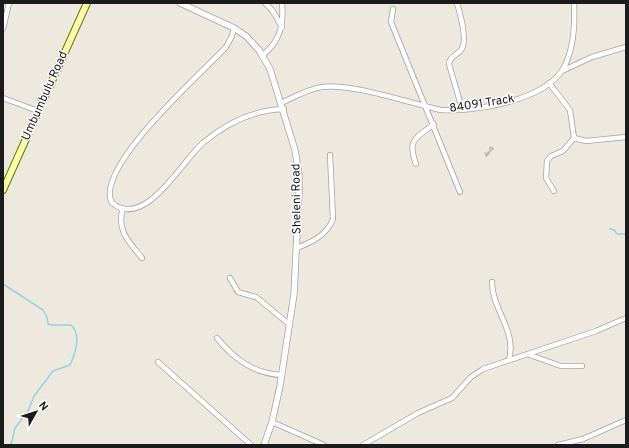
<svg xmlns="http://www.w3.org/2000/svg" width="629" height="448" viewBox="0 0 629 448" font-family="Overpass,sans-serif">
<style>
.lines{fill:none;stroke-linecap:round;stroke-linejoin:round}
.stream{stroke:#9ad0e0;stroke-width:1.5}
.building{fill:url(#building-hatch)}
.minor-casing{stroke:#a2a2a2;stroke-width:6}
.tertiary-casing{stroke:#a2a2a2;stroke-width:7}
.secondary-casing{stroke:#677300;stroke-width:8}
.minor{stroke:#fff;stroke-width:4.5}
.tertiary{stroke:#fff;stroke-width:5.5}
.secondary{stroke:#fbffab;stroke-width:6}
.labels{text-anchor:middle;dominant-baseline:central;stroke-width:3;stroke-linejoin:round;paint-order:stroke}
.street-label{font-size:12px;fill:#1b1b1b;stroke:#fff}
</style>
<defs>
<pattern id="building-hatch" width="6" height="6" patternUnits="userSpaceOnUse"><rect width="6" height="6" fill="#cec1b8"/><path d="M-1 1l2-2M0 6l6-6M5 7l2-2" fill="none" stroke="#b0a59e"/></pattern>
</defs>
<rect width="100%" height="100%" fill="#eee9df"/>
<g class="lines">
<path class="stream" d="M610 229 614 230 617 234H626
M3 284 43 310 47 317 48 324 52 325H71C82 335 75 354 70 365L53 371 34 396 28 411 15 428 11 445"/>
</g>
<path class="building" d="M492 146 494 149 490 152 488 156 486 157 484 153 489 151V147Z"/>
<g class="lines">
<g class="minor-casing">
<path id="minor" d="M265 3 272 10 282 27
M457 3C460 13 468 41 461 50 456 56 449 57 449 64L462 109
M393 9 391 22 460 192
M234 28 232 36 226 47C203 72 93 168 112 203 146 230 182 160 204 142 227 123 253 110 284 109
M3 29 9 3
M263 55C280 41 284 25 282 3
M562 71 592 57 626 47
M549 83 570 110 574 138 586 141 626 137
M3 98 38 111
M281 103C294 97 308 89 322 87 352 83 409 103 441 110 474 112 544 101 563 69 574 50 575 24 574 3
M416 164C407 139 415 139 434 124
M554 191 546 178 547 161 551 156 563 151 574 138
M123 208C116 230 129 242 142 258
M297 248C312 242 327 235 333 219L330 155
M230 278 238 292 256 297 290 325
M492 282C492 310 517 330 509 360
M217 338C234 359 254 374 282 375
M527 354 561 366H582
M158 362 251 445
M272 422 324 445
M363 445 418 413 452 398 471 377 483 369 596 331 626 318
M558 445 583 439 626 420"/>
</g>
<g class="tertiary-casing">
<path id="tertiary" d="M180 3 234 28 246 36 259 50 270 69 295 150 299 175V193L294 294 280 386 272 422 264 445"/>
</g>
<g class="secondary-casing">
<path id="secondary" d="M3 190 87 3"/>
</g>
<use href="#minor" class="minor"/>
<use href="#tertiary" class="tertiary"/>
<use href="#secondary" class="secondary"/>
</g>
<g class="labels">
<g class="street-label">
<text transform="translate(45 96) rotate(-66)">Umbumbulu Road</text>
<text transform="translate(482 104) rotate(-9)">84091 Track</text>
<text transform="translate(297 199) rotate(-91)">Sheleni Road</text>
</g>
</g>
<rect width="629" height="448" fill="none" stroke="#1b1b1b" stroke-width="8"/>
<g transform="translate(36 412) rotate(51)" stroke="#ffffff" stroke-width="3" paint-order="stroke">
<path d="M0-3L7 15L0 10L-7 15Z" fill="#1b1b1b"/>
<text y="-6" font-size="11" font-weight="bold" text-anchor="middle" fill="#1b1b1b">N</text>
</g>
</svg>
